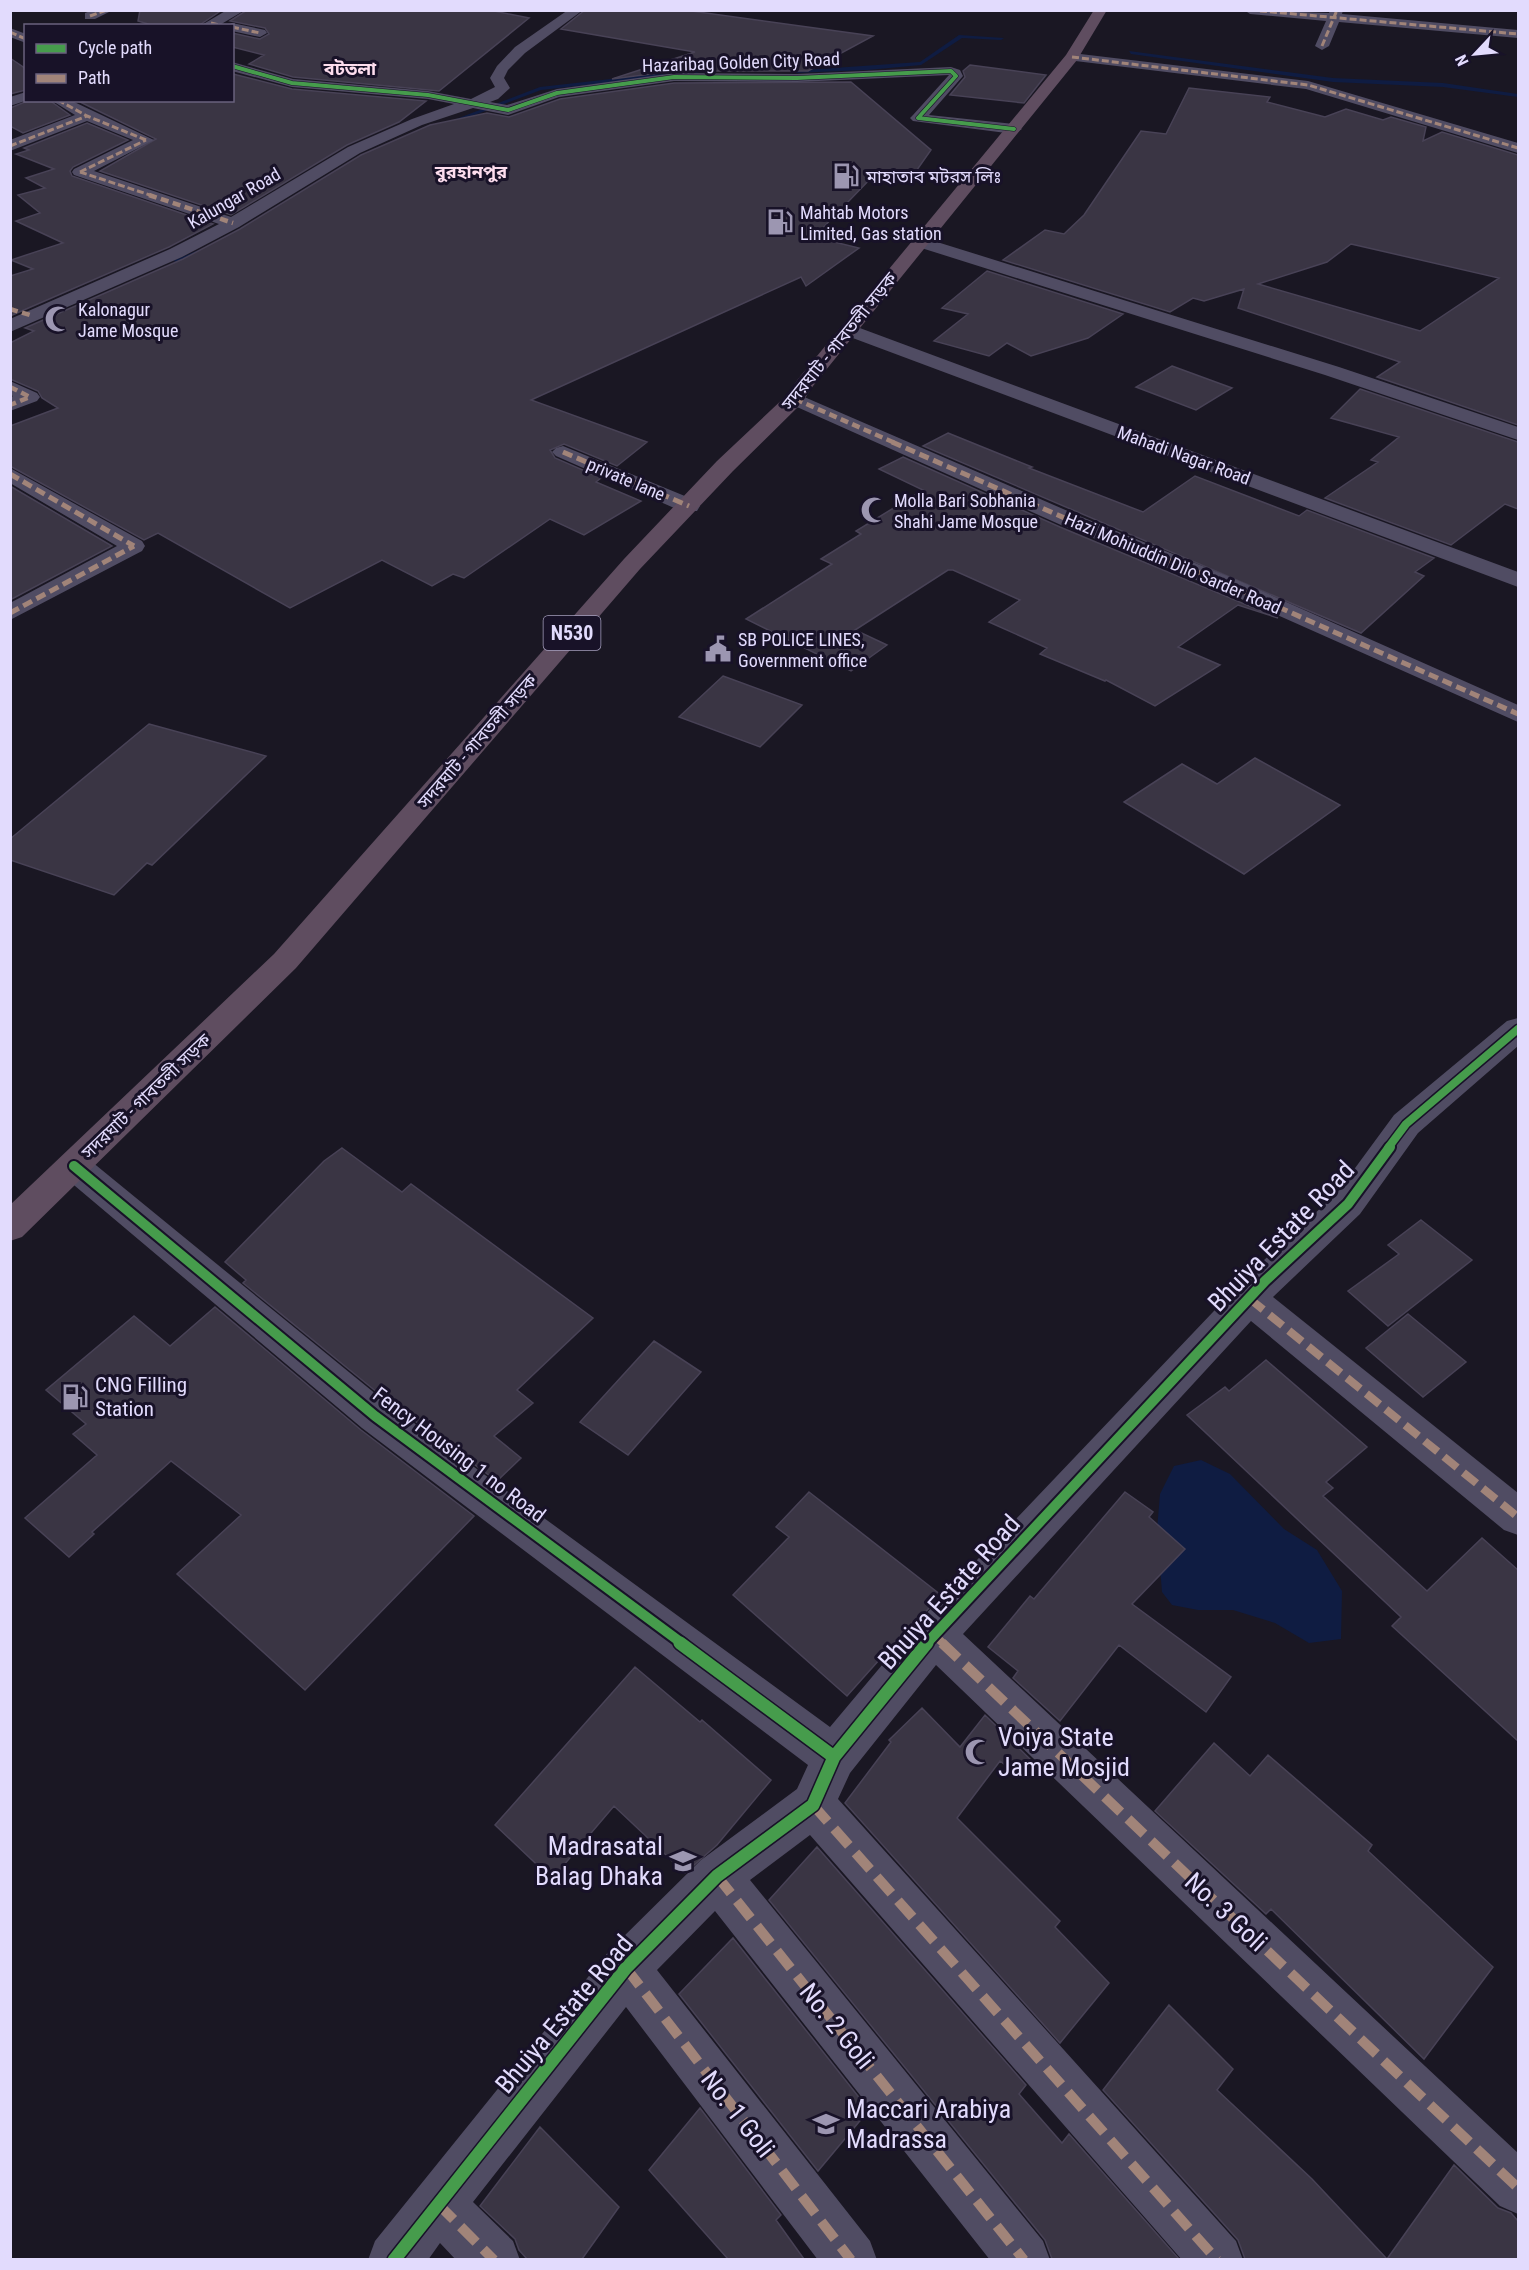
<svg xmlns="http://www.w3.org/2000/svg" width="1529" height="2270" viewBox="0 0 1529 2270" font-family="'Roboto Condensed','Noto Sans Bengali',sans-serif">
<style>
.water{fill:#0f1c42}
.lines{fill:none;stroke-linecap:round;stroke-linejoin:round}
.stream{fill:#0f1c42;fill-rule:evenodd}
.building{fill:#3a3544;stroke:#484256;stroke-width:1.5;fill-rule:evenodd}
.minor{fill:#504c63;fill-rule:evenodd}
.highway{fill:#5f4d60;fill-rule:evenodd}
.quiet-far4{stroke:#a18479;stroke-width:3;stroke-dasharray:7 3;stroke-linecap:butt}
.quiet-far3{stroke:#a18479;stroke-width:4.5;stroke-dasharray:8 4.5;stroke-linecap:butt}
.quiet-far2{stroke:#a18479;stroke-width:5;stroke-dasharray:10 5;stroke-linecap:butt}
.quiet-far1{stroke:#a18479;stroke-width:8;stroke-dasharray:17 8;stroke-linecap:butt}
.quiet{stroke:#a18479;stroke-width:10;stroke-dasharray:22 10;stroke-linecap:butt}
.cycleway-far3-casing{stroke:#181228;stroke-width:5}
.cycleway-far2-casing{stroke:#181228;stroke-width:11}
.cycleway-far1-casing{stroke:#181228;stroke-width:14}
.cycleway-casing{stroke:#181228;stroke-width:16}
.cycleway-far3{stroke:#469c4c;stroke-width:4}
.cycleway-far2{stroke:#469c4c;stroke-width:8}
.cycleway-far1{stroke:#469c4c;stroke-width:10}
.cycleway{stroke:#469c4c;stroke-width:13}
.labels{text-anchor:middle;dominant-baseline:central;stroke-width:6;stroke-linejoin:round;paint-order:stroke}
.far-street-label{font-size:18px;fill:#e2dbfd;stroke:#181228}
.far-neighbourhood-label{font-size:18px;font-weight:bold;fill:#fdddee;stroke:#181228}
.far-poi-label{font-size:18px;fill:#e2dbfd;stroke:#181228;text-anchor:start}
.shield{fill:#181228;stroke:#a59fbd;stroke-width:1.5}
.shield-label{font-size:20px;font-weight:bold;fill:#e2dbfd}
.poi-label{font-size:21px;fill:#e2dbfd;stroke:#181228;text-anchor:start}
.street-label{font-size:21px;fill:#e2dbfd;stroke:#181228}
.near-street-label{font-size:26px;fill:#e2dbfd;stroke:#181228}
.near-poi-label{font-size:26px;fill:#e2dbfd;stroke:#181228;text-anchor:start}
</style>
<rect width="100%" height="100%" fill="#1a1723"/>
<path class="water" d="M1201 1460 1230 1474 1284 1529 1317 1550 1342 1591 1341 1639 1309 1643 1275 1623 1233 1610H1198L1172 1605 1162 1592 1157 1530 1160 1494 1174 1466Z"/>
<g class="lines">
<path class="stream" d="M959 35 1004 38 1001 40 962 38 921 65 868 70 793 73 790 71 920 62Z
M1129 51 1333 78 1443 83 1518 94V97L1443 87 1333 82 1131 54Z
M700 69 702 72 541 90 448 125 443 124 540 87Z
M201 249 206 250 178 262 173 261Z"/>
</g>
<path class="building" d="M140 10H222L198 26H155L138 21Z
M247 10H489L529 18 439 91 293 77 249 64 264 55 232 47V33L260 39 269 34 265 28 230 21Z
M585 10H684L873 36 808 71H674L612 79 695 52 561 29Z
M10 58 26 69V90L10 94Z
M970 65 1046 75 1024 103 950 95 965 77 963 71Z
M233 74 292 89 426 101 399 122 347 145 231 215 100 171 156 139 76 100H232Z
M851 82 931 150 912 177 876 173 814 237 859 248 806 286 801 277 531 400 647 442 617 466 564 444 550 450 555 458 601 478 596 482 641 501 584 535 550 519 464 578 453 574 432 586 382 560 290 608 158 533 144 540 10 466V426L58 408 42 398 38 391 10 379V343L34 331 25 328 183 259 240 229 361 155 430 125 487 113 509 117 560 99 674 83Z
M1189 88 1270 97 1267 102 1325 117 1346 109 1383 120 1391 117 1426 127 1423 141 1442 132 1518 155V425L1377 377 1400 362 1238 308 1244 289 1204 301 1193 298 1170 312 1003 260 1045 230 1064 234 1084 215 1141 131 1166 134ZM1351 244 1499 278 1420 331 1258 284 1327 262Z
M30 100H49L70 115 23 133 10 126V108Z
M87 123 128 140 73 167 70 171 72 176 213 224 169 247 10 316V276L33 269 11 260 63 243 16 221 40 213 18 195 45 188 26 178 54 169 16 154 29 150 24 148Z
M987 271 1123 314 1088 338 1031 356 1007 343 989 356 934 341 968 314 942 308Z
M1172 366 1232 388 1196 410 1136 387Z
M1360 389 1518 442V509L1505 504 1451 545 1325 498 1378 462 1371 460 1399 437 1331 418Z
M948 433 1032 467 1029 468 1143 512 1195 476 1299 516 1307 510 1434 558 1415 572 1424 576 1361 633 923 446Z
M903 457 1060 527 1278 618 1238 605 1178 647 1220 665 1155 706 1106 680 1105 681 1040 654 1047 648 989 622 1020 600 953 570H948L855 630 887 645 851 671 746 619 832 564 821 559 861 534 856 531 923 490 879 469Z
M10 486 112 546 10 600Z
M723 676 802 705 760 747 679 717Z
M149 724 266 756 152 865 147 863 114 895 10 860V839Z
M1255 758 1340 805 1244 874 1124 802 1182 764 1217 784Z
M342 1148 402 1192 411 1184 593 1318 517 1390 533 1403 494 1436 521 1458 497 1481 389 1402 243 1283 246 1280 225 1262 324 1161Z
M1421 1220 1472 1260 1388 1326 1348 1291 1399 1254 1388 1245Z
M215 1307 361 1430 474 1516 305 1690 177 1574 241 1515 171 1461 92 1532 94 1534 69 1557 25 1518 97 1455 73 1434 86 1424 46 1390 134 1316 170 1346Z
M1408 1314 1466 1362 1423 1397 1366 1348Z
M654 1341 701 1372 628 1455 580 1422Z
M1266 1360 1367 1447 1326 1482 1333 1488 1323 1496 1427 1591 1482 1538 1518 1570V1741L1392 1626 1401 1617 1187 1415 1225 1387 1229 1391Z
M809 1492 941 1595 907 1632 905 1631 847 1696 733 1595 789 1537 776 1527Z
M1125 1492 1153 1512 1149 1517 1185 1549 1132 1604 1231 1677 1206 1712 1119 1645 1060 1721 1013 1678 1018 1671 988 1647 1030 1596 1034 1599Z
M635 1667 700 1722 702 1720 771 1780 717 1845 685 1873 614 1806 552 1879 495 1825Z
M922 1708 960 1747 985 1715 1030 1759 1018 1775 1000 1761 957 1818 1060 1921 1055 1927 1109 1983 1060 2043 845 1803 891 1742 889 1740Z
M1214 1743 1250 1776 1268 1755 1372 1845 1368 1851 1493 1967 1424 2059 1271 1909 1266 1914 1155 1811Z
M817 1847 1026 2085 1019 2094 1062 2143 1069 2134 1179 2259H1052L1045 2240 769 1900Z
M733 1938 869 2110 818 2171 679 1994Z
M1169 2005 1233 2069 1217 2090 1312 2179 1387 2259 1454 2165 1498 2208 1511 2213 1518 2221V2259H1245L1238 2240 1103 2090Z
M700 2108 781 2215 776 2220 804 2259H728L649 2170Z
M540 2127 619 2207 582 2259H527L519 2250 515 2239 480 2206Z"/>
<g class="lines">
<path class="minor" d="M93 10H113L95 19H85V13Z
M227 10H245L218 26H200Z
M568 10H583L525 53 508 70 504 78 510 88 498 99 490 102 507 105 557 89 674 73 797 74 951 67 960 70 963 76 929 115 1014 124 1022 129 1014 134 913 121 910 118 913 115 949 75 797 82 674 81 559 97 508 115 473 108 422 125 360 153 239 227 182 257 10 332V319L170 249 219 224 74 175 72 172 74 169 133 140 87 121 10 151V140L75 115 51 100H70L154 140 94 171 231 217 348 147 412 119 454 104 428 99 292 87 232 71V62L293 79 428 91 471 99 495 87 490 78 497 66 515 47Z
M1244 10 1329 13 1330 10H1343L1342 14 1518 30V38L1339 22 1329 46 1322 50 1315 46 1326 21 1250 14Z
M232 23 265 30 267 33 260 37 232 31V26H226Z
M10 28 26 34V43L10 37Z
M1072 53 1308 81 1518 143V153L1306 89 1067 60 1065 57Z
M26 92 28 100 10 106V97Z
M921 237 1339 367 1518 427V440L1325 375 915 246 912 242Z
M849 324 1518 572V587L842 334 840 330Z
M10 381 37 393 40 397 37 401 10 411V398L13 396 10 395Z
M795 393 1077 515 1237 580 1518 705V722L1221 590 1061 525 788 403 785 399 788 395Z
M563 446 697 501 700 506 697 511H681L556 456 552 452 556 448Z
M10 468 142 541 145 546 142 551 10 620V603L117 546 10 483Z
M1518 1018V1046L1418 1133 1360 1214 1273 1297 1518 1493V1535L1504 1530 1251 1321 963 1634 1518 2153V2214L1500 2206 936 1665 850 1773 838 1799 1236 2241 1243 2260H1182L810 1835 750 1880 1043 2241 1050 2260H990L715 1911 657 1970 870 2241 877 2260H818L626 2007 473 2202 513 2241 520 2260H456L440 2243 428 2260H368L375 2241 609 1951 701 1860 797 1789 808 1765 362 1428 62 1175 57 1166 62 1157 74 1153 86 1157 388 1404 830 1727 919 1621 1252 1271 1336 1194 1394 1115 1507 1021Z"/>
<path class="highway" d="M1094 10H1107L1077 60 813 386 802 403 733 471 640 569 296 968 22 1237 10 1241V1205L274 954 624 559 717 461 787 395 798 379 1066 55Z"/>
<path class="quiet-far4" d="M1250 10 1518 34
M90 16 107 10
M211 23 223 26
M232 27 260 33
M10 32 26 39
M1322 46 1337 10
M1072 57 1308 85 1518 148
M58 100 87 116 146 140
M10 146 87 116
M80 172 153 196
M80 172 146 140"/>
<path class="quiet-far3" d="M149 195 233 223
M10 309 33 316
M10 387 30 397 10 405
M795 399 895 443"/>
<path class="quiet-far2" d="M892 442 1069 520 1229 585 1518 714
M563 452 689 506
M10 474 134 546
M10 613 134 546"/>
<path class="quiet-far1" d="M1250 1299 1518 1517
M934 1635 944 1644"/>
<path class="quiet" d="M942 1643 1518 2188
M813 1805 1217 2260
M717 1876 1024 2260
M626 1968 851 2260
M438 2204 494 2260"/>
<g class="cycleway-far3-casing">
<path id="cycleway-far3" d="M232 66 292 83 428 95 508 110 557 93 674 77 797 78 951 71 956 76 918 118 1014 129"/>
</g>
<g class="cycleway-far2-casing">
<path id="cycleway-far2" d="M1388 1148 1406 1124 1518 1029"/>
</g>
<g class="cycleway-far1-casing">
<path id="cycleway-far1" d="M74 1166 375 1416 683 1644
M926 1644 1265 1281 1348 1204 1390 1147"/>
</g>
<g class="cycleway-casing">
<path id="cycleway" d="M680 1643 834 1757
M394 2260 626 1968 717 1876 813 1805 834 1757 927 1643"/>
</g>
<use href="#cycleway-far3" class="cycleway-far3"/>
<use href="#cycleway-far2" class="cycleway-far2"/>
<use href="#cycleway-far1" class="cycleway-far1"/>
<use href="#cycleway" class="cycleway"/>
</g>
<defs>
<g id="fuel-bare" transform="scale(2.07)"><path d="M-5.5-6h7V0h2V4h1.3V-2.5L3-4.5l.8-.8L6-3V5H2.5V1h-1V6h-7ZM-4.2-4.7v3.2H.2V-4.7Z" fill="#9c96b1" stroke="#181228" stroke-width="2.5" paint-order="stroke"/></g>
<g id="mosque-bare" transform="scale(2.07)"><path d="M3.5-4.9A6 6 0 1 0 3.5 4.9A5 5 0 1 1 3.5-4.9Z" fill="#9c96b1" stroke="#181228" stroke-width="2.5" paint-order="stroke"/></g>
<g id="civic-bare" transform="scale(2.07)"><path d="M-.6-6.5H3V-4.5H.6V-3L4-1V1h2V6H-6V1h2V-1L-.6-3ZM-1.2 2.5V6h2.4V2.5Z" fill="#9c96b1" stroke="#181228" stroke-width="2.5" paint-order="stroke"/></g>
<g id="school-bare" transform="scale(2.07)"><path d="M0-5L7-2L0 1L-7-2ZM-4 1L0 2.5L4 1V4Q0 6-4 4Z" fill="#9c96b1" stroke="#181228" stroke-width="2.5" paint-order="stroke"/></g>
</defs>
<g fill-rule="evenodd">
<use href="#fuel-bare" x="846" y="176"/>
<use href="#fuel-bare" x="780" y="222"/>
<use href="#mosque-bare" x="58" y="319"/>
<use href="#mosque-bare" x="874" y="510"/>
<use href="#civic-bare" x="718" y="649"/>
<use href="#fuel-bare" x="75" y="1397"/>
<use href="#mosque-bare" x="978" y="1752"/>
<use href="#school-bare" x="683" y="1861"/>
<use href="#school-bare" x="826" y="2124"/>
</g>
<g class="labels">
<g class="far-street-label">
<text transform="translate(741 62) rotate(-2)">Hazaribag Golden City Road</text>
<text transform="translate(234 198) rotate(-30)">Kalungar Road</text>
<text transform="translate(839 341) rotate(-51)">সদরঘাট - গাবতলী সড়ক</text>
<text transform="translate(1184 455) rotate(20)">Mahadi Nagar Road</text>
<text transform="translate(626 479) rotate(23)">private lane</text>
<text transform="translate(1173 563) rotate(23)">Hazi Mohiuddin Dilo Sarder Road</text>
<text transform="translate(477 741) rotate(-49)">সদরঘাট - গাবতলী সড়ক</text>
<text transform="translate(146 1096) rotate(-44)">সদরঘাট - গাবতলী সড়ক</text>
</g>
<g class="far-neighbourhood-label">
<text x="350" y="68">বটতলা</text>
<text x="471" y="171">বুরহানপুর</text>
</g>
<g class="far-poi-label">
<text x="866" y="176">মাহাতাব মটরস লিঃ</text>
<text x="800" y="212">Mahtab Motors<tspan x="800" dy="21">Limited, Gas station</tspan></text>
<text x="78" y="309">Kalonagur<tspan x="78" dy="21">Jame Mosque</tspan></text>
<text x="894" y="500">Molla Bari Sobhania<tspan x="894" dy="21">Shahi Jame Mosque</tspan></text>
<text x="738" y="639">SB POLICE LINES,<tspan x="738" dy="21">Government office</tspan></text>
</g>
<rect class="shield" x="543.5" y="616" width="57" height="34" rx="4.5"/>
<g class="shield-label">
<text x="572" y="633">N530</text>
</g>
<g class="poi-label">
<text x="95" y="1385">CNG Filling<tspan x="95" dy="24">Station</tspan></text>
</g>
<g class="street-label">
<text transform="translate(459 1455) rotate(37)">Fency Housing 1 no Road</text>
</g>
<g class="near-street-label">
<text transform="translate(1281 1236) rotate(-46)">Bhuiya Estate Road</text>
<text transform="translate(949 1592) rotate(-48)">Bhuiya Estate Road</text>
<text transform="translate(1226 1912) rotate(43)">No. 3 Goli</text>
<text transform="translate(564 2014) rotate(-50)">Bhuiya Estate Road</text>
<text transform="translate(837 2026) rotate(51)">No. 2 Goli</text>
<text transform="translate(738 2114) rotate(52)">No. 1 Goli</text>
</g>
<g class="near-poi-label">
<text x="998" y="1737">Voiya State<tspan x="998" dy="30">Jame Mosjid</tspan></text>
<text x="663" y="1846" text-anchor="end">Madrasatal<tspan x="663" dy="30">Balag Dhaka</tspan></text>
<text x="846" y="2109">Maccari Arabiya<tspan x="846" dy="30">Madrassa</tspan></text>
</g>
</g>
<rect width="1529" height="2270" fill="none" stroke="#e2dbfd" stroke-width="24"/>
<rect x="24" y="24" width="210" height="78" fill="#181228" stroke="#69627d" stroke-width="1.5"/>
<rect x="36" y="44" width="30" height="9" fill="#469c4c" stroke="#69627d" stroke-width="1.5"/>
<text x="78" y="54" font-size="18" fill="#e2dbfd">Cycle path</text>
<rect x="36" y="74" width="30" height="9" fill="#a18479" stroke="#69627d" stroke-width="1.5"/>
<text x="78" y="84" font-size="18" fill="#e2dbfd">Path</text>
<g transform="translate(1475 54) rotate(244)" stroke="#181228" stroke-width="4.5" paint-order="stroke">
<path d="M0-4.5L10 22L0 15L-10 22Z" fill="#e2dbfd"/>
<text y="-9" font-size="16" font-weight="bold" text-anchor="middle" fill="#e2dbfd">N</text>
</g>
</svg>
